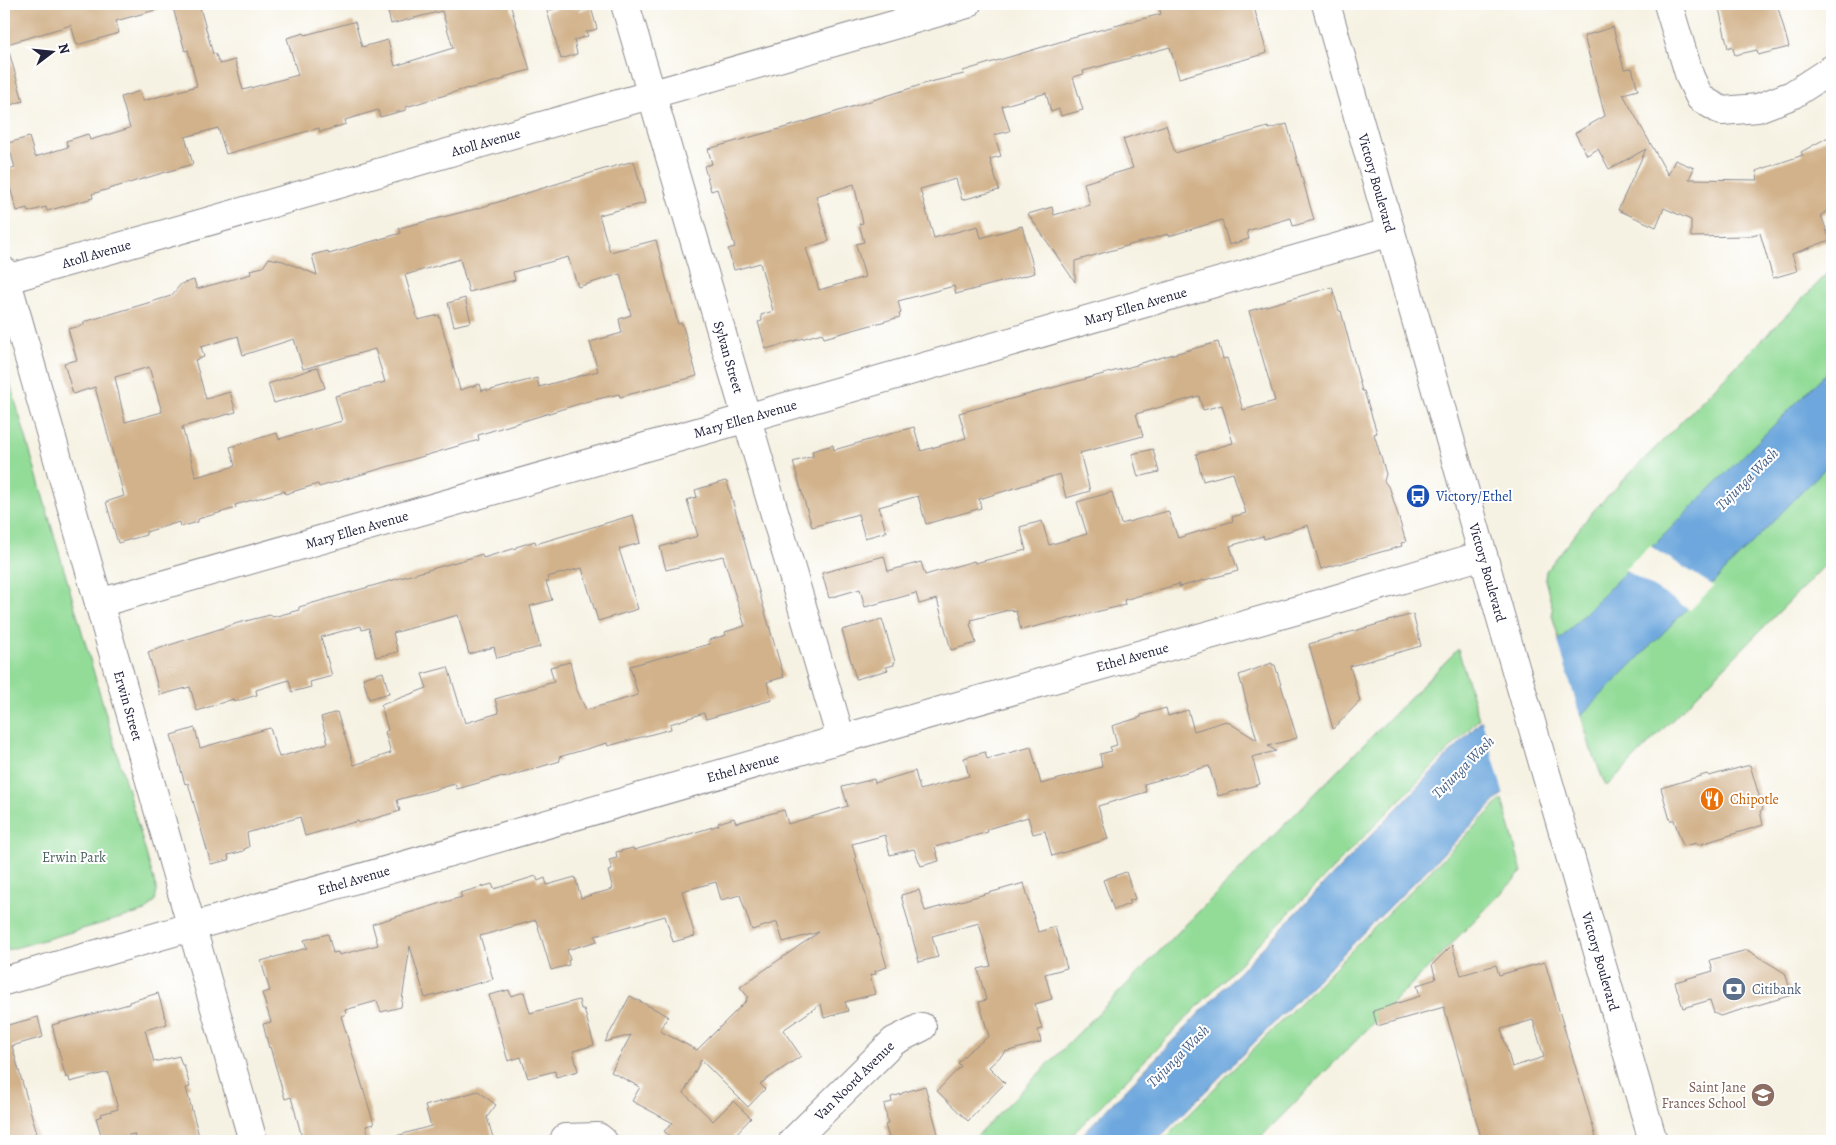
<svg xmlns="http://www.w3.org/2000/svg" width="1836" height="1145" viewBox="0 0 1836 1145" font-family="Alegreya,serif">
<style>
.green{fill:#93dc98;stroke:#5a7f6a}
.water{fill:#6da7dd;stroke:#48648c}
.pier{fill:#f6f2e3}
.building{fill:#d2b28b;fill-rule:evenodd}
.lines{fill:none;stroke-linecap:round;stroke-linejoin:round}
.minor-casing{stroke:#8c8a8f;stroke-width:30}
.major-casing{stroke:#8c8a8f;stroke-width:30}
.minor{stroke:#fff;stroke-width:28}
.major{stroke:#fff;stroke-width:28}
.labels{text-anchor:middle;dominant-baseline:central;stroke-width:4;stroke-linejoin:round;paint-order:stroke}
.street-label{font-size:14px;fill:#22223b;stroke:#fff}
.transit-label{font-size:14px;fill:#164399;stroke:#fff;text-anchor:start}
.food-label{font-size:14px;fill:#c56008;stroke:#fff;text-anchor:start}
.park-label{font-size:14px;fill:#4a635c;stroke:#fff}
.service-label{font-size:14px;fill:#4e5e75;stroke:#fff;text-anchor:start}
.education-label{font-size:14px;fill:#785e54;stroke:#fff;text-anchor:end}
.water-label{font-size:15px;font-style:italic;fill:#445e84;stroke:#fff}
</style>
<rect width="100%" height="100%" fill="#fff"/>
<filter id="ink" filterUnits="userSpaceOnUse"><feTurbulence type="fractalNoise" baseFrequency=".02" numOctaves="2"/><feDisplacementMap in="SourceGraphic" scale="10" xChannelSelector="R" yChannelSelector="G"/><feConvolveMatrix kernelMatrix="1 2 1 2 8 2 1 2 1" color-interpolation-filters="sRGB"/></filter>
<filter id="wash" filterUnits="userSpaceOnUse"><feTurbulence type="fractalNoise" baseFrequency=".0096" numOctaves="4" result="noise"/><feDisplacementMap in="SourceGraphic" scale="20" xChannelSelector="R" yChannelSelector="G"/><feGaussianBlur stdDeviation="1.12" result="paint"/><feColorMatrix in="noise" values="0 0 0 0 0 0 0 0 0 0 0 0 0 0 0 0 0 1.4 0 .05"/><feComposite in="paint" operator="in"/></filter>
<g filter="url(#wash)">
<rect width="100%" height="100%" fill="#f6f2e3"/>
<path class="green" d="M1832 269V558L1607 786C1599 775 1598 761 1591 750L1552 615 1553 611 1545 579 1546 571 1593 511Z
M4 362 157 891 155 901 146 911 4 951Z
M1458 649 1479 719 1066 1141H972Z
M1502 799 1522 872 1257 1141H1162Z"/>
<path class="water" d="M1832 367V461L1715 581 1156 1141H1076L1624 573 1655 544Z"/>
<path class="pier" d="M1650 546 1714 586 1690 610 1624 569Z
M1557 638 1581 719 1504 795 1481 717Z"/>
<g id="blocks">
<path class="building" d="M4 4H159V9L116 21 119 33 77 45 71 25 4 45Z
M172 4H199L213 54 215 53 220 64 235 60 243 90 298 75 287 38 304 33 305 35 353 22H355L362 47 388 40 395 66 453 48 442 11 391 24 386 4H510L530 70 504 77 505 79 468 89V88L406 107V110L380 117 378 110 345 120 346 124 320 132 319 128 226 154 218 128 185 137 193 164 92 194 93 198 47 211 46 207 28 212 27 208 17 211 5 171 15 168 8 143 29 137 35 157 68 147 66 141 88 134 90 140 130 128 121 97 140 91 143 101 197 86 188 50 185 51Z
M573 4 575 9 579 7 580 11 591 7 597 29 586 32 588 36 574 40 577 54 561 59 547 11Z
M1158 4H1253L1267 53 1179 78 1170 47 1083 71 1084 74 1073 77 1083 110 1061 116 1059 109 1051 112 1046 93 1002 106 1010 131 994 135 1001 156 990 159 999 190 962 200 956 179 920 189 934 238 978 226 981 238 1022 226 1035 273 956 294 954 286 898 301 901 313 899 314 900 317 824 338 822 333 766 349 758 322 762 321 761 315 773 311 760 263 734 270 728 249 735 247 717 189 711 191 704 166 712 164 708 149 801 123 930 82 964 74 963 71 1069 39V38L1161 14ZM854 184 863 223 859 224 864 242 856 244 865 277 819 290 806 248 829 241 816 196Z
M1718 4H1777L1789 47 1758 55 1757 50 1735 55 1732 46 1728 48Z
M1613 27 1624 69 1632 68 1638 90 1623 94 1668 175 1675 160 1694 168 1689 179 1758 180 1756 171 1803 155 1801 152 1832 135V208L1821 215 1830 240 1792 254 1797 271 1773 278 1760 233 1748 236 1691 237V220L1664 208 1656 227 1618 210 1646 149 1609 169 1598 149 1587 155 1575 133 1605 116 1584 36Z
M9 52 23 101 4 107V53Z
M1287 124 1314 220 1293 226 1291 218 1247 231 1249 239 1229 245 1222 220 1169 236 1168 234 1075 261V282L1028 214 1052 207 1054 215 1090 205 1084 183 1133 168 1123 139 1166 125 1175 153 1268 127 1269 129Z
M634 161 645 203 599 215 610 252 656 240 678 324 682 323 697 376 620 397 619 394 585 402 478 435 479 440 451 448 319 487 318 484 285 494 284 491 235 505 236 508 198 519V522L180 527 179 522 146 532V535L118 543 106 502 124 496 95 387 73 394 64 363 77 360 68 329 84 325V322L171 296 181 284 194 280 197 289 251 274 250 270 263 267 269 258 283 261 317 275 312 255 328 251 329 254 401 233 399 228 479 208 601 170ZM568 257 578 287 620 274 631 315 619 319 622 333 590 342 598 371 539 387 537 378 487 391V389L482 391 480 384 460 390 439 315 418 320 405 275 460 259 469 292 515 280 513 272ZM238 336 243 355 294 339 303 369 375 349 385 382 335 396 342 421 279 439 277 433 230 447 235 466 196 477 182 427 236 412 230 392 206 399 195 360 204 357 201 347ZM149 367 162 412 125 422 115 377Z
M1332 287 1339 311H1341L1362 391H1364L1377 433 1374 434 1386 474 1384 481 1390 489 1406 542 1401 543 1402 546 1321 569 1308 525 1264 539 1263 536 1230 546 1238 571 1179 587V584L1124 600 1125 605 1021 630 1016 611 1013 612 1012 609 971 620 972 623 970 624 976 643 951 650 937 599 919 604 916 593 865 607 860 589 829 598 822 573 884 556 888 571 921 562 925 575 974 561 975 563 1026 550 1020 527 1042 521 1049 545 1087 534 1077 502 1112 492 1121 524 1168 511 1178 538 1233 521 1232 517 1246 513 1233 473 1203 481 1196 454 1233 443 1222 405 1203 410 1199 396 1136 414 1143 436 1080 453 1090 491 1066 498 1060 474 979 499 981 508 926 524 918 496 879 507 886 532 865 538 858 514 812 527 793 462 813 456 812 451 833 445 834 450 914 427 921 451 966 438 959 413 1137 365V364L1218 342 1223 359 1227 358 1243 410 1275 401 1249 311Z
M465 298 471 322 454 326 448 303Z
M318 367 325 388 274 403 268 384Z
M1153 449 1159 472 1138 477 1132 454Z
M725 481 727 482 784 677 767 682 772 700 706 719 704 713 670 724 671 729 608 746 607 743 559 757 560 761 503 778V776L457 789 455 784 397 800 400 811 359 823 358 821 305 836 300 817 247 833 249 847 244 849V851L228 855 229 860 211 864 188 783 185 784 171 735 195 728 200 748 270 728 279 757 328 743 321 717 337 712 354 765 391 753 385 732 388 730 381 705 427 688 422 674 448 667 465 723 499 713 495 699 554 682 550 667 570 662 576 688 586 710 638 695 630 666 710 644 709 640 726 635 725 632 745 626 723 556 666 570 660 547 698 536 687 500 697 497 695 490Z
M633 515 640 543 619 549 638 609 598 621 582 568 547 577 549 582H546L552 600 530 606 540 647 497 658 494 647 469 654 458 615 393 633 398 652 376 657 369 628 362 630 361 626 321 637 332 676 310 682 311 687 292 692 289 680 256 690 257 695 234 702 233 699 197 711 190 687 160 695 148 652 238 623 270 615 273 617 299 610V607L470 558 482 554 483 558 516 548V547L535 541 536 544Z
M1413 614 1421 646 1350 666 1360 701 1333 729 1309 644Z
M882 619 895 662H894V665L886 667 888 670 856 679 842 630Z
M1272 663V665H1275L1297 738 1268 746 1276 751 1252 757 1260 784 1218 796 1209 766 1144 784 1146 792 1098 806 1108 839 1052 856 1045 831 1033 834 1028 817 987 829 988 832 935 847 939 861 921 866 914 849 890 855 885 835 852 844 856 858H855L887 967 875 971 876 974 870 975 875 994 845 1002 848 1011 824 1018 821 1004 783 1030 801 1056 760 1084 765 1089 748 1107 701 1060 684 1093 713 1121 733 1101 751 1118 731 1139 733 1141H674L664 1131 673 1123 632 1101 640 1087 611 1072 631 1035 605 1042 630 996 668 1016 660 1031 697 1050 747 1000 746 998 748 997 740 987 819 932 783 942 777 922 752 930 740 895 721 900 716 882 682 891 695 936 673 942 665 916 595 936 597 941 567 950 570 960 568 961 569 965 551 970 536 920 480 936 493 979 425 998 410 946 401 1007 381 1012 377 1001 345 1010 346 1014 341 1016 374 1124 366 1126 370 1141H303L291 1097 285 1099 270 1047 269 1048 263 1024 271 1022 262 993 270 991 261 961 307 948 304 940 328 934 333 953 338 952 339 955 378 945 372 924 462 897 460 893 492 884 494 889 536 876 538 881 545 878 547 885 575 877 581 898 613 889 608 871 612 870 609 860 617 858 616 852 633 848 634 850 680 837 719 825 718 823 734 818 736 823 784 810 788 824 848 806 842 787 874 779 875 783 915 771 920 790 969 776 964 758 985 752 987 759 1031 747 1041 784 1102 767 1100 754 1112 751 1110 747 1117 745 1112 726 1141 717V715L1166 708 1168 716 1188 710 1194 731 1226 721 1257 740 1239 675Z
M383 672 389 693 369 699 363 678Z
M1750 765 1763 809 1760 811 1763 825 1698 845 1697 843 1683 846 1674 820H1670L1661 788 1707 774 1709 776Z
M1126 872 1135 899 1129 901 1131 903 1114 910 1103 880Z
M1024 883 1038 932 1055 927 1067 968 1045 974 1052 999 1035 1004 1042 1029 1038 1030 1041 1042 1005 1052 989 1067 1005 1083 968 1121 937 1091 961 1066 958 1063 967 1053 989 1036 979 1002 986 1000 978 969 991 966 979 923 932 936 938 957 919 962 901 895 919 890 925 911Z
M1452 945 1461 975 1496 965 1499 975 1545 962 1597 1141H1482L1444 1007 1377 1026 1373 1011 1420 996 1417 985 1436 979 1432 965ZM1533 1020 1544 1057 1512 1067 1501 1029Z
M1747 950 1785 973 1792 995 1720 1016 1714 1013 1710 1000 1683 1008 1675 982 1713 971 1710 960Z
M509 990 511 996 524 992 530 1013 579 1000 581 1009H584L594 1045 573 1051 578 1071 556 1077 555 1071 528 1078 521 1057 508 1061 489 995Z
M158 993 167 1024 145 1030 154 1062 179 1056 182 1065H184L190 1087 186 1088 199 1136 180 1141H136L134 1134 103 1141 96 1118 102 1116 101 1114 118 1109 108 1072 70 1082 69 1077 66 1078 52 1025 129 1004V1002Z
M38 1017 43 1037 12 1046 39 1141H4V1026Z
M925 1086 940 1141H890L885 1125 888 1124 884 1104 892 1102 891 1097 902 1094V1093Z
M478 1091 496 1105 487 1117 494 1141H397L396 1136 431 1126 425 1106Z"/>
</g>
</g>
<g filter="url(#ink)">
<use href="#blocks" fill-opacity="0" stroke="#8c8a8f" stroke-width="1"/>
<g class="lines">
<g class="minor-casing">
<g id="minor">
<path id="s1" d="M625 4 841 739"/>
<path d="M1668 4 1690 77 1700 98 1722 111 1758 108 1792 95 1832 69"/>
<path id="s2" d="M4 271 253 1141"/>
<path id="s3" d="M4 280 967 4"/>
<path id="s4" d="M99 603 747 418 1391 232"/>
<path id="s5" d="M4 981 841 739 1319 604 1483 555"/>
<path d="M565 1138 598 1137 603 1141"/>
<path id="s6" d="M793 1141 894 1041 922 1027"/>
</g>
</g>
<g class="major-casing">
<g id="major">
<path id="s7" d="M1326 4 1506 636 1653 1141"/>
</g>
</g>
<use href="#minor" class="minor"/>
<use href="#major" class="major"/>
</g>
</g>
<defs>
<g id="bus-disc" transform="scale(1.25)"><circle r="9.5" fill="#1a4fb4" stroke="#fff"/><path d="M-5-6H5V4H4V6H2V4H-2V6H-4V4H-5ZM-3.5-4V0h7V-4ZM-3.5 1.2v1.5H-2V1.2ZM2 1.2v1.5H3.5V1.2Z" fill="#fff"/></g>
<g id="restaurant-disc" transform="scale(1.25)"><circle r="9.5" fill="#e8710a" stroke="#fff"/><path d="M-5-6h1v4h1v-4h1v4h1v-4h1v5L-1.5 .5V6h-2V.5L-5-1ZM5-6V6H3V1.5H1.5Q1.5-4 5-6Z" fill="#fff"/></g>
<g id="bank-disc" transform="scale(1.25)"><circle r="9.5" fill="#5c6f8a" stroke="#fff"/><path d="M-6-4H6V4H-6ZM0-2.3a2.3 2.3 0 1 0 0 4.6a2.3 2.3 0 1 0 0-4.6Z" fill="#fff"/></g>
<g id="school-disc" transform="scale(1.25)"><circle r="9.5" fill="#8d6e63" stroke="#fff"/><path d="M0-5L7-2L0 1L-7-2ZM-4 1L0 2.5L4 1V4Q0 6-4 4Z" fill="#fff"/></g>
</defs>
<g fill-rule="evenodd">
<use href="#bus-disc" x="1418" y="496"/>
<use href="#restaurant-disc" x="1712" y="799"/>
<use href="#bank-disc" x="1734" y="989"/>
<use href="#school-disc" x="1763" y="1095"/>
</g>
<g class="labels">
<g class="street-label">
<text stroke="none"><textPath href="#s3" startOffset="501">Atoll Avenue</textPath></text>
<text stroke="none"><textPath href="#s7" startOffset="186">Victory Boulevard</textPath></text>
<text stroke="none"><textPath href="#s3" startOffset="96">Atoll Avenue</textPath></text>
<text stroke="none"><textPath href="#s4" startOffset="1078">Mary Ellen Avenue</textPath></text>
<text stroke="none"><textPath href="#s1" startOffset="368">Sylvan Street</textPath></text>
<text stroke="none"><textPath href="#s4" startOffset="672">Mary Ellen Avenue</textPath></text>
<text stroke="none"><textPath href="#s4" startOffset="268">Mary Ellen Avenue</textPath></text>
<text stroke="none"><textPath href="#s7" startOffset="591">Victory Boulevard</textPath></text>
<text stroke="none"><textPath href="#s5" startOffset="1174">Ethel Avenue</textPath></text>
<text stroke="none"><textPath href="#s2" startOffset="452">Erwin Street</textPath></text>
<text stroke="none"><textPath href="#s5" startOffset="769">Ethel Avenue</textPath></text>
<text stroke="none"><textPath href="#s5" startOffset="364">Ethel Avenue</textPath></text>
<text stroke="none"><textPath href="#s7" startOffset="996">Victory Boulevard</textPath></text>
<text stroke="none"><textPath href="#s6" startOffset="86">Van Noord Avenue</textPath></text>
</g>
<g class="transit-label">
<text x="1436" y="496">Victory/Ethel</text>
</g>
<g class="food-label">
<text x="1730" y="799">Chipotle</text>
</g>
<g class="park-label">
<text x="74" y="857">Erwin Park</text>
</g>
<g class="service-label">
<text x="1752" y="989">Citibank</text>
</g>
<g class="education-label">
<text x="1746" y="1087">Saint Jane<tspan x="1746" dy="16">Frances School</tspan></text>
</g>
<g class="water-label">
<text transform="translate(1747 479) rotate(-45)">Tujunga Wash</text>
<text transform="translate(1463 767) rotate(-45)">Tujunga Wash</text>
<text transform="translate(1178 1056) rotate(-45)">Tujunga Wash</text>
</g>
</g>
<rect width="1836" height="1145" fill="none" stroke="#fff" stroke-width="20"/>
<g transform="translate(52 52) rotate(74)" stroke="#ffffff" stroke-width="4" paint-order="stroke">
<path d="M0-4L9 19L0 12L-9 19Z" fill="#22223b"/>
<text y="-8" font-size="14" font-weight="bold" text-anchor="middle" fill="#22223b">N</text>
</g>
</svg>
